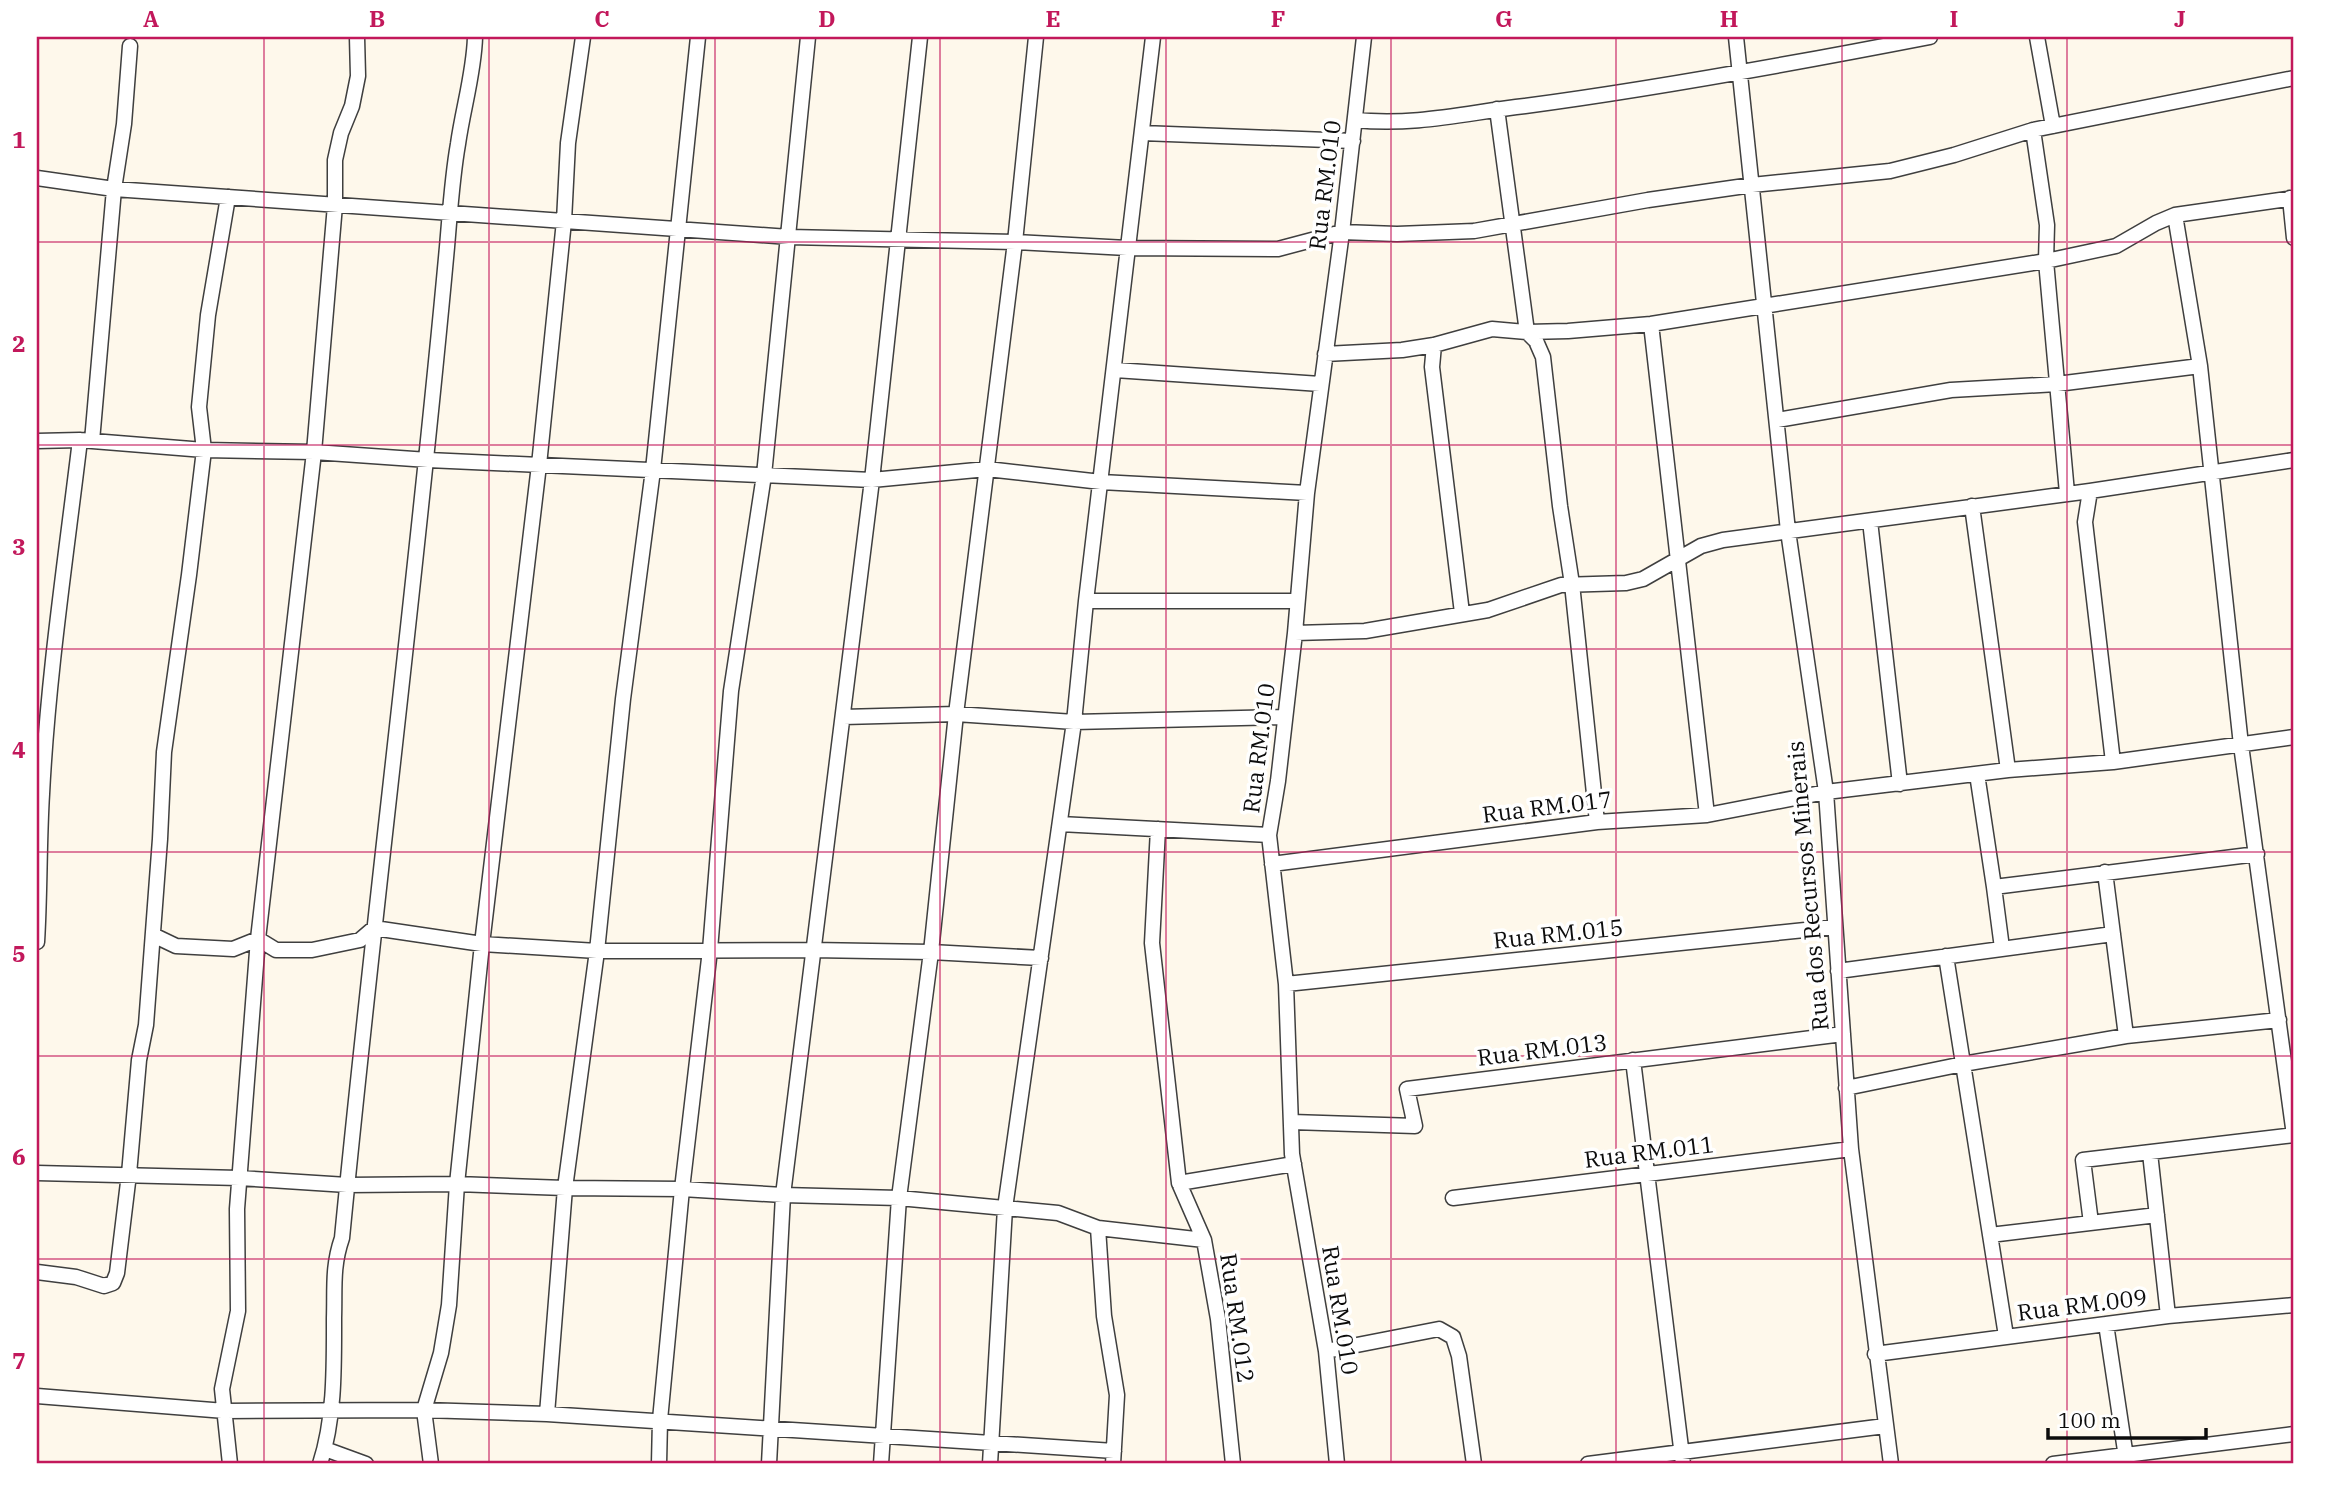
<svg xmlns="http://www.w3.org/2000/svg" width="2331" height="1501" viewBox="0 0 2331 1501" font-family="'IBM Plex Serif',serif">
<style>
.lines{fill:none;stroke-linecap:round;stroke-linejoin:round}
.minor-casing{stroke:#3f3f3f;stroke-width:17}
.minor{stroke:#fff;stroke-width:14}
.grid{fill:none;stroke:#c2185b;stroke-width:2;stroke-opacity:0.55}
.labels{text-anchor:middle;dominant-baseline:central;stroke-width:7;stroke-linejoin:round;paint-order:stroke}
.street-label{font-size:23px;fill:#0c0c0c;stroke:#fff}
.neatline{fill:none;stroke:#c2185b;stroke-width:2.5}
.grid-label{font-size:23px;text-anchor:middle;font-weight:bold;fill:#c2185b}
</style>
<rect width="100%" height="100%" fill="#fef8eb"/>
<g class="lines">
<g class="minor-casing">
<path id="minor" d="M1736 37 1788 531 1826 792 1851 1149 1891 1464
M2037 37 2053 126
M1497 109 1527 332 1536 341 1543 357 1560 506 1572 584 1597 822
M1355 120C1416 126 1465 113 1525 106 1661 88 1796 63 1930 37
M2033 130 2047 225 2046 261 2067 493
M1142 133 1353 141
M37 178 114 189 789 237 1015 242 1127 248 1278 249 1342 232 1397 234 1474 231 1648 200 1752 185 1890 171 1954 155 2033 130 2294 78
M2290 198 2294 238
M2175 215 2200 366 2241 745 2294 1135
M1651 324 1707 815
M1434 345 1432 367 1462 613
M1325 354 1402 350 1434 345 1492 329 1527 332 1568 331 1651 324 2046 261 2116 246 2156 223 2175 215 2294 198
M1115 370 1320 384
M1777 420 1951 390 2057 384 2200 366
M37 441 80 440 204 450 314 452 428 460 872 480 987 469 1101 482 1307 493
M92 441 114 189 124 124 130 46
M2090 491 2085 522 2113 762
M1972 506 2008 770
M1870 521 1900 784
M1086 601H1297
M1295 633 1365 631 1488 610 1561 585 1626 583 1643 579 1701 546 1723 540 2090 491 2294 460
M843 717 956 714 1074 722 1285 717
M1977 774 1994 887
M1060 824 1269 835
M1158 829 1152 943 1179 1183 1204 1240 1218 1319 1233 1464
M1272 864 1597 822 1707 815 1826 792 2008 770 2113 762 2294 737
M2105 872 2126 1036
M153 935 176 946 233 949 258 939 276 950H312L360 940 374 928 482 944 597 951 812 950 931 952 1041 958
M37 942C40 893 39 843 42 794 48 675 66 557 80 440
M2002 948 1994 887 2257 854
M1946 956 2006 1336
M1838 971 2113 934
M1286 984 1834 927
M1633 1060 1683 1464
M1846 1088 1963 1064 2126 1036 2279 1020
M1292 1122 1415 1126 1407 1089 1843 1034
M2150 1153 2168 1316
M37 1173 239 1178 347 1185 457 1184 565 1188 682 1189 783 1195 899 1198 1058 1213 1098 1228 1204 1240
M1179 1183 1294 1164
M1453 1198 1851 1149
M2091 1223 2083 1160 2294 1135
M1098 1228 1104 1316 1117 1395 1113 1464
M1990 1235 2157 1215
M37 1272 76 1277 104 1286 113 1283 117 1273 129 1174 139 1060 146 1025 160 839 164 752 189 575 204 450 199 407 208 315 228 197
M2106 1324 2127 1464
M1326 1351 1439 1329 1453 1337 1459 1356 1474 1464
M1875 1354 2168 1316 2294 1305
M37 1396 225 1411 424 1410 547 1414 1114 1451
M547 1414 565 1188 597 951 623 699 653 470 698 37
M325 1449 366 1464
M230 1464 222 1389 238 1311 237 1209 258 939 314 452 335 205V160L341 133 352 106 358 76 357 37
M320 1464C335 1418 334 1366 334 1318 335 1288 332 1267 342 1238 374 907 417 578 447 247 450 213 452 178 458 144 463 108 474 73 475 37
M431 1464 424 1410 441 1353 449 1305 457 1184 482 944 539 465 564 221 568 143 583 37
M659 1464 660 1420 682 1189 710 950 731 691 764 475 808 37
M769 1464 783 1195 872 480 920 37
M881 1464 899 1198 931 952 956 714 1015 242 1036 37
M990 1464 1005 1208 1074 722 1086 601 1153 37
M1337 1464 1326 1351 1292 1154 1286 984 1269 835 1278 781 1295 633 1307 493 1342 232 1364 37
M1588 1464 1885 1426
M2053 1464 2294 1434"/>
</g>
<use href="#minor" class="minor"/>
</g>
<path class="grid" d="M264 37V1464M489 37V1464M715 37V1464M940 37V1464M1166 37V1464M1391 37V1464M1616 37V1464M1842 37V1464M2067 37V1464M37 242H2294M37 445H2294M37 649H2294M37 852H2294M37 1056H2294M37 1259H2294"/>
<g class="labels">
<g class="street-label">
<text transform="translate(1324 185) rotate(-83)">Rua RM.010</text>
<text transform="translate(1258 748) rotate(-83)">Rua RM.010</text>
<text transform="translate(1547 806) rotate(-7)">Rua RM.017</text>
<text transform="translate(1807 886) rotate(-95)">Rua dos Recursos Minerais</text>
<text transform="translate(1558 933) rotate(-6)">Rua RM.015</text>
<text transform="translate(1542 1049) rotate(-7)">Rua RM.013</text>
<text transform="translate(1649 1151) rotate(-7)">Rua RM.011</text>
<text transform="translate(2082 1304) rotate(-7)">Rua RM.009</text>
<text transform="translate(1341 1310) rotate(81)">Rua RM.010</text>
<text transform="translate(1238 1318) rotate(82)">Rua RM.012</text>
</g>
</g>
<rect width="2331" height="1501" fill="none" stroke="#ffffff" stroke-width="77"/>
<path d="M2048 1428v10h158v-10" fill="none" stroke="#0c0c0c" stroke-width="3.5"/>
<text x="2058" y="1428" font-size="21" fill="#0c0c0c" stroke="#ffffff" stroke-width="5" paint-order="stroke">100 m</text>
<rect x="38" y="38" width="2254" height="1424" class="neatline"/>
<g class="grid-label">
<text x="151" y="27">A</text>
<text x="377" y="27">B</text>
<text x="602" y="27">C</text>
<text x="827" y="27">D</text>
<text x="1053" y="27">E</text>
<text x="1278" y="27">F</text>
<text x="1504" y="27">G</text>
<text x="1729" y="27">H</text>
<text x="1954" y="27">I</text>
<text x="2180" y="27">J</text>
<text x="19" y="148">1</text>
<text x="19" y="352">2</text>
<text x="19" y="555">3</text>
<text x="19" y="758">4</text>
<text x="19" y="962">5</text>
<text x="19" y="1165">6</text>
<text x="19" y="1369">7</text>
</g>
</svg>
